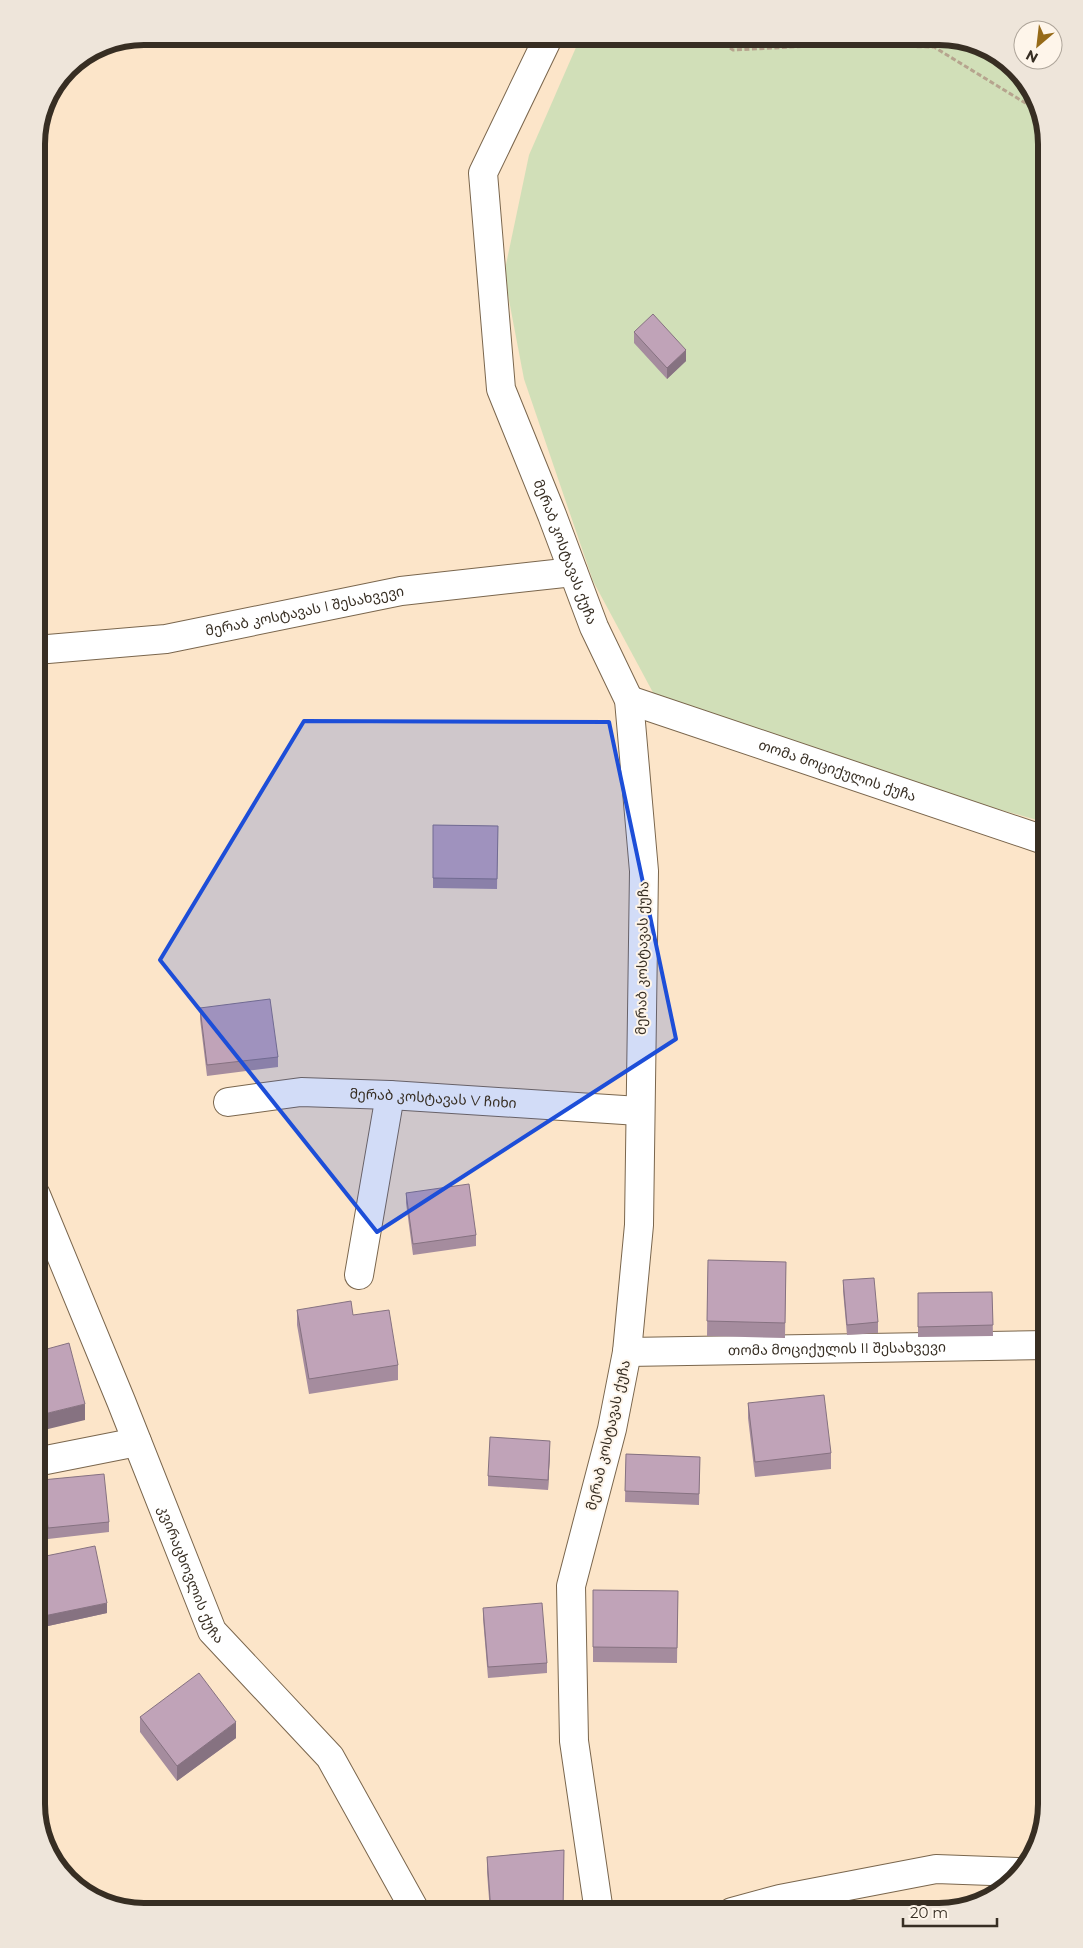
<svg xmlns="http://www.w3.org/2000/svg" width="1083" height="1948" viewBox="0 0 1083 1948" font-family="Montserrat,'Noto Sans Georgian',sans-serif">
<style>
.green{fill:#d1dfb8}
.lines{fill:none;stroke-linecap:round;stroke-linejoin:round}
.minor-casing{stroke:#7a664d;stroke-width:30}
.path{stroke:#b6a48e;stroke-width:3;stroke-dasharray:5 2.5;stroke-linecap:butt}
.minor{stroke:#fff;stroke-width:28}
.wall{fill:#a58c9e}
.shaded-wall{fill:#867281}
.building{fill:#c0a3b8;stroke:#867281}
.marked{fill:#1d4ed8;fill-opacity:0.2;stroke:#1d4ed8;stroke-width:4;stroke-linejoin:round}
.labels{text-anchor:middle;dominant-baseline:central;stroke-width:4;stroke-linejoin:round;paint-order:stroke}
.street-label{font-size:14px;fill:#372e23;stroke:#fef5ea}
.rim{fill:none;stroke:#372e23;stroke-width:6}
</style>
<rect width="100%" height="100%" fill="#fce5c9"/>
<path class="green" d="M581 36 946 37 999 55 1038 103 1047 144V823L664 713 593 581 524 379 504 274 529 155Z"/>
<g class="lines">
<g class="minor-casing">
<g id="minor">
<path id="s1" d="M549 36 483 173 501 389 552 515 594 627 629 700 644 871 639 1225 627 1352 612 1429 571 1586 574 1741 599 1912"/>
<path id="s2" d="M36 650 166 639 401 591 573 572"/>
<path id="s3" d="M629 700 1047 841"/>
<path id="s4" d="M228 1102 301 1092 390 1095 639 1111"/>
<path id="s5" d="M36 1195 121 1401 212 1631 330 1757 416 1912"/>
<path d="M359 1275 390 1095"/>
<path id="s6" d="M627 1352 1047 1345"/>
<path d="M36 1462 137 1442"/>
<path d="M732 1912 780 1899 936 1869 1019 1872"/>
</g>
</g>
<path class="path" d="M711 36 733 50 831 45 934 47 1040 112"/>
<use href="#minor" class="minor"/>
</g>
<path class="wall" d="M634 332 686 361 667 379 634 343Z
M433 825 498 826 497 889 433 888Z
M200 1008 278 1057V1067L207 1076 200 1019Z
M406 1193 476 1235V1246L413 1255 406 1203Z
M708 1260 786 1262 785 1338 707 1336Z
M843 1280 878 1322V1333L847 1335 843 1291Z
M992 1292 993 1336 918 1337V1293Z
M297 1310 353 1315 398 1365V1380L309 1394 297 1325Z
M748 1403 831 1453V1469L755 1477 748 1418Z
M550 1452 548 1490 488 1486V1476Z
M626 1454 700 1457 699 1505 625 1502Z
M42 1480 109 1522V1532L48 1539 42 1491Z
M36 1558 107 1613 39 1628 36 1614Z
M593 1590 678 1591 677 1663 593 1662Z
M483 1608 547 1663V1673L488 1678 483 1619Z
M140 1717 236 1738 177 1781 140 1732Z
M564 1850 563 1912H490L487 1872V1857Z"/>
<path class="shaded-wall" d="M686 350V361L667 379V368Z
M85 1404V1420L36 1432V1416Z
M550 1441V1452L548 1490V1480Z
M107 1603V1613L39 1628V1617Z
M236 1722V1738L177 1781V1766Z"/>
<path class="building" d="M653 314 686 350 667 368 634 332Z
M433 825 498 826 497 879 433 878Z
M270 999 278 1057 207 1065 200 1008Z
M469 1184 476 1235 413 1244 406 1193Z
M708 1260 786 1262 785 1323 707 1321Z
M874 1278 878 1322 847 1325 843 1280Z
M992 1292 993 1325 918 1327V1293Z
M351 1301 353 1315 389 1310 398 1365 309 1379 297 1310Z
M69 1343 85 1404 36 1416V1352Z
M824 1395 831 1453 755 1462 748 1403Z
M490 1437 550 1441 548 1480 488 1476Z
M626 1454 700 1457 699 1494 625 1491Z
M104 1474 109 1522 48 1528 42 1480Z
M95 1546 107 1603 39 1617 36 1603V1558Z
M593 1590 678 1591 677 1648 593 1647Z
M542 1603 547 1663 488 1667 483 1608Z
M199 1673 236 1722 177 1766 140 1717Z
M564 1850 563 1910 548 1912H491L487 1857Z"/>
<path class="marked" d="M304 721 609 722 676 1039 377 1232 160 960Z"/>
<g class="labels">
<g class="street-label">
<text stroke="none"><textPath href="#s1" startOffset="544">მერაბ კოსტავას ქუჩა</textPath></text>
<text stroke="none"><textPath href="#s2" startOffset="272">მერაბ კოსტავას I შესახვევი</textPath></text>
<text stroke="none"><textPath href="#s3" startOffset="220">თომა მოციქულის ქუჩა</textPath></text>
<text transform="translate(642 958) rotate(-89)">მერაბ კოსტავას ქუჩა</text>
<text stroke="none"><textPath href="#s4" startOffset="206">მერაბ კოსტავას V ჩიხი</textPath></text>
<text stroke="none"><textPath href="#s6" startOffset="210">თომა მოციქულის II შესახვევი</textPath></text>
<text transform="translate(608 1435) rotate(-77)">მერაბ კოსტავას ქუჩა</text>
<text stroke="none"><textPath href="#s5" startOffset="410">კვირაცხოვლის ქუჩა</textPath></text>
</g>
</g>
<path d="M0 0H1083V1948H0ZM144 45H939A99 99 0 0 1 1038 144V1804A99 99 0 0 1 939 1903H144A99 99 0 0 1 45 1804V144A99 99 0 0 1 144 45Z" fill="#eee5da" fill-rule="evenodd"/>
<path class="rim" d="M144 45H939A99 99 0 0 1 1038 144V1804A99 99 0 0 1 939 1903H144A99 99 0 0 1 45 1804V144A99 99 0 0 1 144 45Z"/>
<g transform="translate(1038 45) rotate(208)"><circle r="24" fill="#fef5ea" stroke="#aea59a"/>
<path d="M0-4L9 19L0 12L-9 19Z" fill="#966a18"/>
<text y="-8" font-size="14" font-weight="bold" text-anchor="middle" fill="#372e23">N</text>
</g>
<path d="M903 1918v8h94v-8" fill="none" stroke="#372e23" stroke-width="2.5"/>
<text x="910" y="1918" font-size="15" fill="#372e23" stroke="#fef5ea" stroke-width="4" paint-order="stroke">20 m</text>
</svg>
